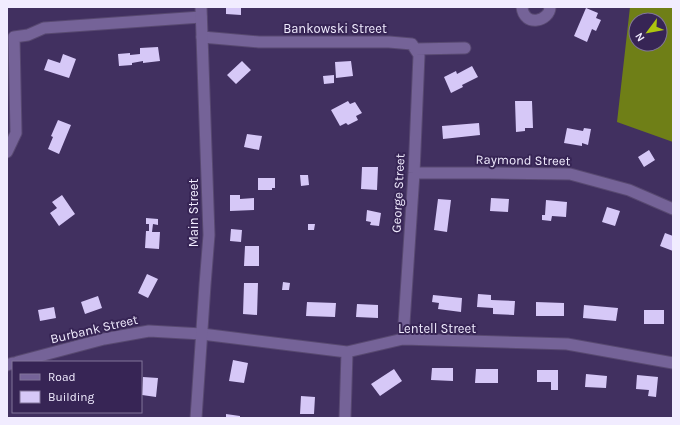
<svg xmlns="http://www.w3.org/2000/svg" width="680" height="425" viewBox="0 0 680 425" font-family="Karla,sans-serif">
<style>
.forest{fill:#6f7f17;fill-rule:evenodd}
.building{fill:#d6c8f7}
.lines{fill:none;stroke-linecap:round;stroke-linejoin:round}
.minor-casing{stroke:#584971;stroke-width:13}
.secondary-casing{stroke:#584971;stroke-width:13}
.minor{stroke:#756398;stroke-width:11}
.secondary{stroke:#756398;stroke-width:11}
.labels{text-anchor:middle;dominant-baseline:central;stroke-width:4;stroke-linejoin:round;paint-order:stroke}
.street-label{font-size:13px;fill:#f1ecff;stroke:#372555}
</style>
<rect width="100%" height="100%" fill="#413060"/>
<path class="forest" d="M630 7H673V142L617 122ZM636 20H660V44H636Z"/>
<path class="building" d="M226 7H241V15L226 14Z
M586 8 598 13 596 18 601 20 596 31 592 29 587 42 574 36Z
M158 47 160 61 143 63V61L132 63V65L119 66 118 54 130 53V55L140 54V48Z
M63 54 76 59 69 78 44 70 48 59 60 63Z
M242 61 251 70 236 84 227 75Z
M351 61 353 76 336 78 335 62Z
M472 66 478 77 462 85 463 87 451 93 444 77 456 71 457 74Z
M334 75V83L324 84 323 76Z
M348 101 350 104 355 102 362 113 356 116 358 120 348 125 346 123 340 126 331 110Z
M515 101H532L533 128H525V131L516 132Z
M58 120 71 125 59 154 48 149 53 137 51 136Z
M479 123 480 135 443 139 442 126Z
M567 128 583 131 584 128 591 129 588 145 582 143V146L564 143Z
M247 134 262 136 259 150 244 147Z
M649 150 655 160 644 167 638 157Z
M362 167H378L377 190 361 189Z
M300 175H308L309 185 301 186Z
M258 178H275V188H272V190H258Z
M62 195 75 214 59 226 50 213 57 208 52 202Z
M230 195H240V199L254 198V210L230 211Z
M491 198 509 199 508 212 490 211Z
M438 199 451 200 447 232 434 230Z
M546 200 567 202 566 217 552 216 551 221 542 220V215H545Z
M607 207 620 211 615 226 602 222Z
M367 210 381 213 379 226 370 225 371 222 366 221Z
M146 218 158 219V225L153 224 152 232H160L159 249 145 248 146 231H149V224H146Z
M308 224H315L314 230H308Z
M231 229 242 230 241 242 230 241Z
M665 233 673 236V251L660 246Z
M245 246H259V266H244Z
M147 274 158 279 148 298 138 293Z
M283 282 290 283 289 290H282Z
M244 283H258L257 315 243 314Z
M478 294 491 295V300L515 301 514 315 493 314V308L477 307Z
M433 295 462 298 461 312 438 309 439 303 432 302Z
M98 296 102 308 85 314 81 302Z
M307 302 336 303 335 317 306 316Z
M536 302 564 303V316H536Z
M357 304 378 305V318L356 317Z
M584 305 618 308 616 321 583 318Z
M54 307 56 318 40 321 38 310Z
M644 310H664V324H644Z
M233 360 248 363 244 383 229 381Z
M432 368H453V381L431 380Z
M394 369 402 381 380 396 371 384Z
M476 369H498V383H475Z
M537 370H558V390H551V382H537Z
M586 374 607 376 606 388 585 387Z
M637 375 658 377 656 397 648 396 649 390 636 389Z
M143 377 158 378 156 397 142 395Z
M301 396 315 397 314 414H300Z
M226 414 240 416V418H226Z"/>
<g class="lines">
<g class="minor-casing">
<path id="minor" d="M522 7C524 28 550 21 550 7
M202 37 259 42H389L412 44 415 49 465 48
M7 152 16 133 14 37 28 35 44 28 201 17
M414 173H490L570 174 629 190 673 209
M403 339 414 173 419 55 415 49
M17 362 104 339 149 331 202 334 347 352 403 339 567 344 673 363
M7 365 13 363
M345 418 347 352"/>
</g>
<g class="secondary-casing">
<path id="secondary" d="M196 418 205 285 209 235 201 7"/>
</g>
<use href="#minor" class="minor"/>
<use href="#secondary" class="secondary"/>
</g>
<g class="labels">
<g class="street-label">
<text x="335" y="28">Bankowski Street</text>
<text transform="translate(523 160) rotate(1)">Raymond Street</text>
<text transform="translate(398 193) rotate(-87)">George Street</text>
<text transform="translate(193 213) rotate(-90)">Main Street</text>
<text x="437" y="328">Lentell Street</text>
<text transform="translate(94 329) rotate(-13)">Burbank Street</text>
</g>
</g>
<rect width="680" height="425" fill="none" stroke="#f1ecff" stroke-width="16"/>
<rect x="12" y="361" width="130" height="52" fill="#372555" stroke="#817599"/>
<rect x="20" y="374" width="20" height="6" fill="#756398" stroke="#817599"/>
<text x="48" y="381" font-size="12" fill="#f1ecff">Road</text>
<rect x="20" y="391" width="20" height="12" fill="#d6c8f7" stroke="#817599"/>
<text x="48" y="401" font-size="12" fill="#f1ecff">Building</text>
<g transform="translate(648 32) rotate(238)"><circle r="19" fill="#372555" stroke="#817599"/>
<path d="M0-3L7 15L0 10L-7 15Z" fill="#adc60f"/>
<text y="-6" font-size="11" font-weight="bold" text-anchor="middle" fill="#f1ecff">N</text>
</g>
</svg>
